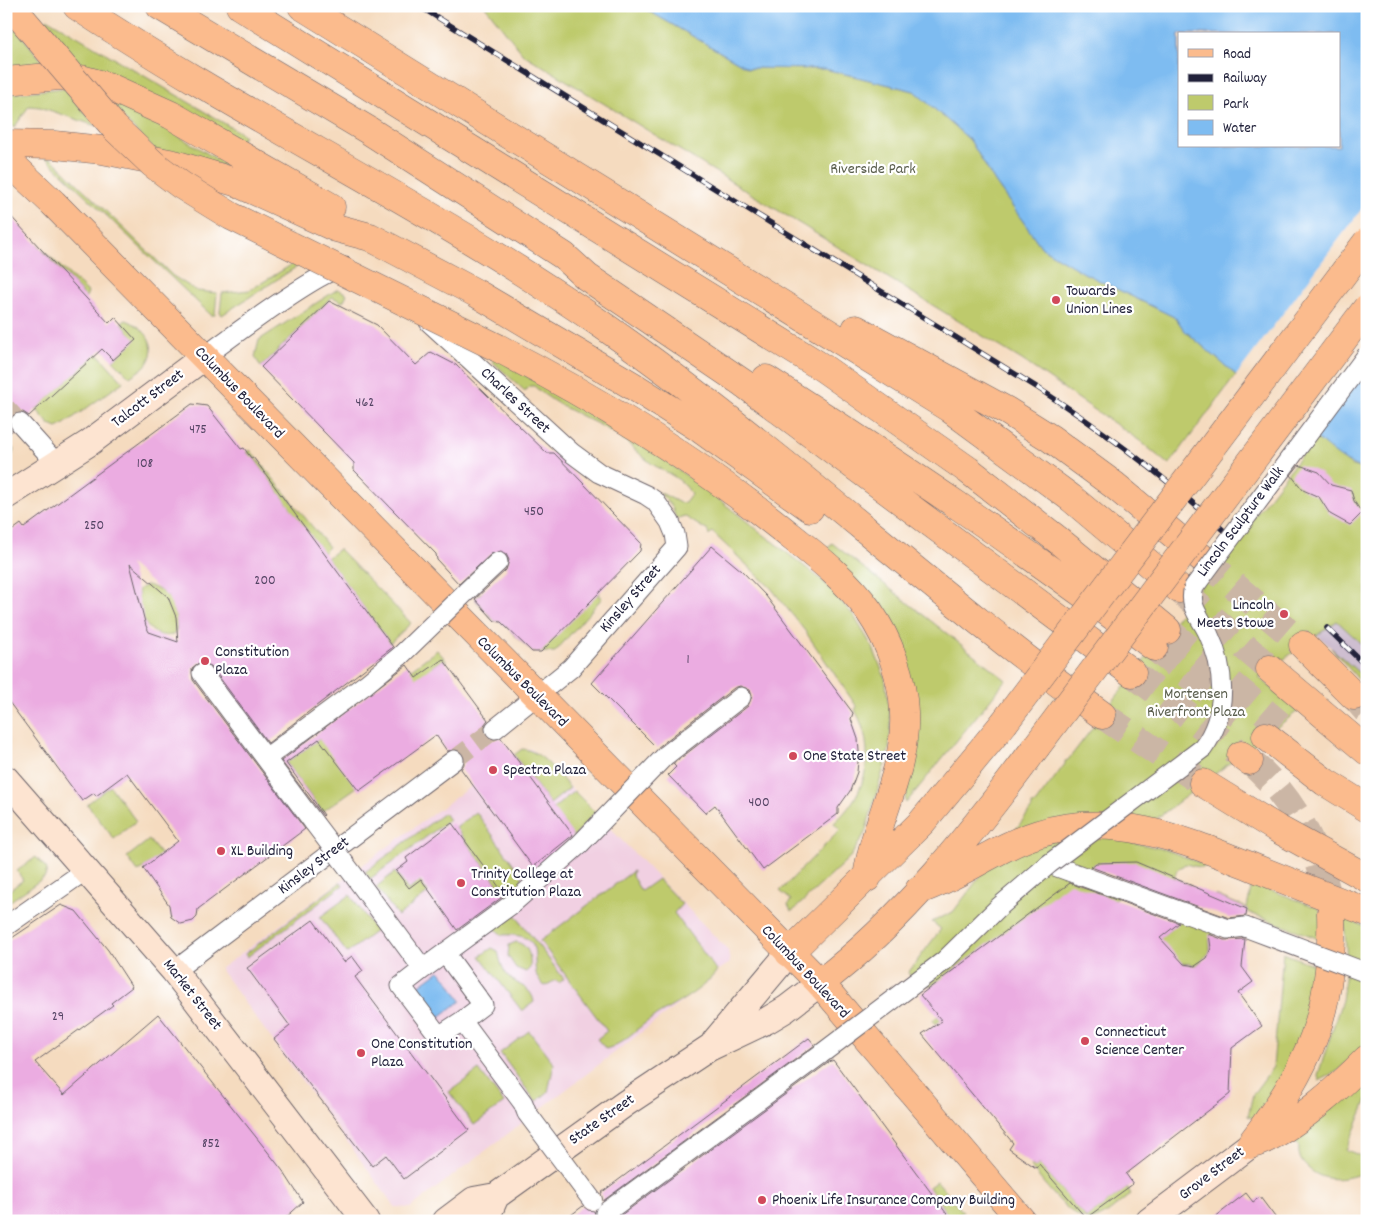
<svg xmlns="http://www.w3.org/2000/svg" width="1373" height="1227" viewBox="0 0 1373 1227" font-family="Dekko,sans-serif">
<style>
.built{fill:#f1d0e2}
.industrial{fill:#cebed0}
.green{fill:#beca6c;stroke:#707654}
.water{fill:#7ebcf1;stroke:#506f96;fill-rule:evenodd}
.pier{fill:#f5dbbf}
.building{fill:#ebace1;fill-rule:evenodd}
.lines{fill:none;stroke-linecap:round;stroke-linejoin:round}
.street-tunnel{stroke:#cbb6a5;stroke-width:19;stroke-dasharray:19 9;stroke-linecap:butt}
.highway-tunnel{stroke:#cbb6a5;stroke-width:28;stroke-dasharray:28 14;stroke-linecap:butt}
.street-casing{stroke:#6c6369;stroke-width:21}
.secondary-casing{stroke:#6c6369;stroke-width:28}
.primary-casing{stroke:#6c6369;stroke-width:29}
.highway-casing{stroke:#6c6369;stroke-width:29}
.street{stroke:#fff;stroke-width:19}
.secondary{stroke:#fde4d1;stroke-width:26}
.primary{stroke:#fbbb8d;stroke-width:28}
.highway{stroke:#fbbb8d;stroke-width:28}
.rail-casing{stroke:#22223b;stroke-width:5.5}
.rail{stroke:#fff;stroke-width:4;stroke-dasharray:11;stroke-linecap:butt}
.street-bridge-casing{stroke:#6c6369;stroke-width:21;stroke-linecap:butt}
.highway-bridge-casing{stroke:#6c6369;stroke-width:29;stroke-linecap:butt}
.street-bridge{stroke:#fff;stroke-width:19}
.highway-bridge{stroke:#fbbb8d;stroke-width:28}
.poi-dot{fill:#d1495b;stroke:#fff;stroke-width:2}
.labels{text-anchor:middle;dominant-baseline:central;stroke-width:4.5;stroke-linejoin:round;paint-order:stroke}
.number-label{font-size:14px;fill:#544464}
.park-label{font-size:16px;fill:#595d4c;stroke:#fff}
.poi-label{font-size:16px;fill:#22223b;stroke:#fff;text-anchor:start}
.street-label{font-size:16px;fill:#22223b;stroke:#fff}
</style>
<rect width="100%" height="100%" fill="#fff"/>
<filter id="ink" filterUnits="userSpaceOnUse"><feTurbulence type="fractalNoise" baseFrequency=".02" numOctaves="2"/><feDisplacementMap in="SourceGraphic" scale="10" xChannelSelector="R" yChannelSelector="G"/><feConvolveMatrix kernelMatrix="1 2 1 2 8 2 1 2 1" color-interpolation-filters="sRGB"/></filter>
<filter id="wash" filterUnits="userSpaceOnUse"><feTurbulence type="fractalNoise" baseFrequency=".0096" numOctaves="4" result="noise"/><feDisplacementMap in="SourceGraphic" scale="20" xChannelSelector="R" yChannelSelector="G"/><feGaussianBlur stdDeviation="1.12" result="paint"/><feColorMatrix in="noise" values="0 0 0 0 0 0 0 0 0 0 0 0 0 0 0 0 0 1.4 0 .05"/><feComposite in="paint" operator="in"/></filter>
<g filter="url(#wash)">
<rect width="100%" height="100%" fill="#f5dbbf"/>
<path class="built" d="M522 749H531L537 754 574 791 728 950 730 963 717 971 709 981 410 1208 395 1207 220 969Z"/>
<path class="industrial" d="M1337 621 1367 649V680L1317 635Z"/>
<path class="green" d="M485 6H640L748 68 825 69 914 91 970 140 995 182 1042 248 1084 273 1176 318 1184 330 1236 375 1169 465 1140 441 1022 360 523 54Z
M48 19 244 135 241 141 83 73 44 22Z
M16 29 46 66 6 70V40Z
M64 88 96 126 40 107 29 106 14 128 7 122 6 94Z
M105 100 122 102 230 167 155 150Z
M45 157 52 159 173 276 197 291 217 293 215 315H211Z
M37 245 88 292 86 297Z
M296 262 301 264 222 315 220 312 222 293 250 290Z
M338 289 347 294 343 302 332 297 261 367 255 357 259 340Z
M126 320C143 326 159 344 148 362 144 369 135 373 130 377L113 360 135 340 121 323Z
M97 353 123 382 63 425 57 428 50 425 36 409Z
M493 356 655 453 708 491 823 581 854 616 873 648 885 678 891 724 889 750 865 833 851 856 794 910 791 911 788 905 791 900 780 891 840 830 834 823C868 793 877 750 855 710L857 707 805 631 771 588 712 532 709 536 708 531 684 516 676 519 672 507 659 492 680 503 685 502 691 494C683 478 666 473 652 464 641 456 631 445 620 437 592 418 558 409 534 386H529L525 391 493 362Z
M1315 437 1352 466 1367 470V649L1337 621 1259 677 1298 711 1127 841 1167 850 1205 865 1203 868 1185 864 1177 870 1174 878 1191 885 1181 893 1149 867 1138 878 1096 864 1074 880 1119 895 1028 978 998 938 949 973 959 1007 935 1024 933 1020 944 1012 940 980 930 987 926 983 920 988 908 973 941 929 932 922 953 912 1032 808V805L1035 804 1065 764V761L1068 760Z
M6 439 14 450 10 461 6 465Z
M250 450 329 547 323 553 253 457 247 453Z
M832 543 1006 680 906 803 905 800 912 760 913 709 825 552Z
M339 549 411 623 390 643 327 558Z
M146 585C154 587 162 590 168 597 175 605 181 627 173 635 148 640 134 612 139 589Z
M600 591 599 596 602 598 555 652H532L501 622 495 621 476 601V596L483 592Z
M1331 648 1367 680V689Z
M437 650 446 660 445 662 443 659 433 666 416 686 406 673Z
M428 736 322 812 286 763 319 739Z
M522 749C542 750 558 775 570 788L550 804 514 755Z
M110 786 136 821 114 839 87 804Z
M574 791 595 812 574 837 553 809Z
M476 812 522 876V882L508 898 456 828Z
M444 813 449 820 370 879 365 872Z
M149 840 161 855 138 872 127 857Z
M36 857 47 869 45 877 6 904V893L23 880 17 871Z
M633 871 632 876 641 891 658 879 682 904 674 913 717 971C700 993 673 1005 651 1019 637 1028 622 1045 606 1049L597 1039 607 1031 540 941Z
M395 872 408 890 420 882 428 893 398 916 376 887Z
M341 882 343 885 247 957 245 954Z
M1252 883 1321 909 1322 940 1247 912V909L1207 902 1215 895 1247 908Z
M350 895 376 931 347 953 320 917Z
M513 912 564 979 559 983 556 980 545 986C521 971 556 932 502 935L493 927Z
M1344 918 1367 927V1044L1336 1072 1319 1081 1318 1075 1342 1000 1347 963Z
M1184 919 1217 931 1210 938V952L1197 965 1183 963 1150 945Z
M516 942C529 945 531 956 530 968L526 972 516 968 508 956 509 945Z
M492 948 498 951C500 960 502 970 509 977 518 986 532 987 534 1002L522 1011 480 956Z
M1283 953 1322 968 1298 1056 1254 1119 1248 1116 1253 1094 1273 1067Z
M529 1031 554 1064 548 1092 536 1102 500 1053Z
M479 1070 504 1103 474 1125 449 1092Z
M1367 1079V1100L1346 1150 1367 1158V1171C1347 1180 1324 1184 1307 1167 1300 1161 1298 1154 1299 1145L1291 1141Z
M1039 1164 1086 1218 1127 1188 1131 1194C1121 1201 1108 1215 1096 1219 1075 1227 1044 1182 1031 1168L1032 1165 1036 1168Z
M937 1181 963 1212 951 1220 929 1187Z"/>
<path class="water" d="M640 6H1367V470C1346 465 1332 451 1315 437L1321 430 1236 375 1184 330 1176 318 1084 273 1042 248 995 182 970 140 914 91 825 69 748 68ZM1179 34H1339V146H1179Z
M439 971 448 980 461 1001 439 1017 428 1005 417 987Z"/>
<path class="pier" d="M1367 202V379L1358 380 1317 431 1235 377Z"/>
<g id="blocks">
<path class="building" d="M6 211 109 323 115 317 136 340 113 360 102 349 29 416 23 412 13 414 9 425 12 431 6 437Z
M329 301 377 325 416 365 431 352 456 365 547 453H554L641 543 640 551 541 652H532L501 622 495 621 475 599 506 570 509 560 506 554 501 551 491 554 459 584 437 560 436 554 354 470V463L261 367Z
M192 404 207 406 241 449 244 448 251 458 253 457 393 647 268 743 211 666 200 662 192 668 193 680 305 829 198 909 197 917 193 921 181 924 171 917 169 905 143 868 178 841 127 773 96 796 94 793 82 801 6 698V535L21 524 24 528ZM130 564 168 597 176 617 178 642 149 632 146 626Z
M1299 465 1319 472 1331 485 1351 490 1354 501 1362 513 1350 525 1330 514 1319 497 1303 490 1291 475Z
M712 546 742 571 766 596 853 713 851 719 858 739 859 751 857 772 850 791 838 808V814L763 870 715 805 705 813 668 775 676 767 673 764 748 706 752 696 750 690 740 686 734 688 657 748 592 683Z
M443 659 488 720 484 725 486 736 491 740 501 738 573 835 533 867 461 769 464 764 463 754 458 750 447 751 436 735 359 791 319 739 286 763 324 815 323 816 281 761 407 665 416 678Z
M452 823 505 895 457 930 421 879 409 888 396 871 408 862 406 858Z
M1136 862 1247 909 1246 916 1229 918 1091 867 1096 863Z
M1070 883 1179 923 1160 938 1184 964 1195 966 1207 958 1211 948 1209 934 1224 940 1245 939 1242 967 1253 982 1238 993 1262 1026 1232 1048 1230 1094 1126 1174 1133 1184 1086 1218 1039 1164 1036 1168 1009 1149 1013 1143 922 1034 942 1021 920 995Z
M61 905 76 911 108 950 132 987 111 1003 113 1005 35 1062 64 1095 158 1014 283 1171 303 1202 282 1221H6V942Z
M313 920 344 962 352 956 363 971 355 977 469 1130 404 1179 386 1155 372 1166 274 1039 290 1026 247 968Z
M809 1038 815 1045 603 1201 601 1193Z
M833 1060 952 1221H613L828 1063Z
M1246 1193 1253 1202 1260 1197 1278 1221H1210Z
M583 1206 588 1210 594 1211 597 1221H563Z"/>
</g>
</g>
<g filter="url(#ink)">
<use href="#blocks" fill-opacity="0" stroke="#6c6369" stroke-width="1"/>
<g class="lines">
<path class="street-tunnel" d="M6 408 20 423
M454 760 495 729"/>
<path class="highway-tunnel" d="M1202 558 1303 645
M1181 591 1270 669
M1167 630 1280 725
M1154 647 1239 715
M1132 673 1241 755
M1354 696 1367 711
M1102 715 1203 783
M1249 761C1297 800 1321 854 1331 913"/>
<g class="street-casing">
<path id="street" d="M429 322 572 453 599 473 646 495 655 501 670 522 675 534 677 547 571 668 495 729
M204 357C228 339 321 269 345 267
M20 423 57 464
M466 592 498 562
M202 673 314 823
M665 756 741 697
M266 758 366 684 400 656
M1049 864 1220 926 1228 929 1245 927
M355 877 423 969 401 986 439 1036 462 1021 523 1103 527 1113
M6 926 86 870
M445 953 483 1005 462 1021
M423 969 512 904 580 844
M174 971 454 760
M605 1213 821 1054"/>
</g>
<g class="secondary-casing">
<path id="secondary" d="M6 496 89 443 204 357
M6 779 174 971 366 1221
M715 1041 789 953
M446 1221 474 1200 496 1196 626 1103 709 1048 766 1021 786 1009 820 983
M485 1221 496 1196
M1149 1221 1250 1145"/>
</g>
<g class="primary-casing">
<path id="primary" d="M6 159 53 203 820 983 1022 1221"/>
</g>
<g class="highway-casing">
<path id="highway" d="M77 6C250 121 438 210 608 329 779 449 932 593 1102 715
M160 6 368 130 564 256 587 277 743 383 1132 673
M240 6 823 368 968 470 1058 540 1167 630
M302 6 949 408 1071 498 1179 589
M6 81 59 76 81 79 107 86 171 115 331 207
M6 144 55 145 102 150 174 164 235 182 336 228 370 237 476 293 633 386 696 426 810 508
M856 329 1007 411 1050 438 1114 485 1202 558
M498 348C600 401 697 460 787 533 816 556 847 580 869 611 889 640 903 678 904 713 907 772 874 821 867 878
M766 379C898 464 1029 551 1154 647
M1303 645 1354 696
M1270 669 1367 751
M1266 736 1325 782 1367 808
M1241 755 1249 761
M1203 783 1276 828 1367 878
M919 890C961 876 996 847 1038 834 1113 811 1182 839 1250 866 1289 882 1328 897 1367 912
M789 953 922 822 1004 723
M820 983C902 922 975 829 1036 747
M1256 1143C1293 1129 1339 1088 1367 1059
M1250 1145C1309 1067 1334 1013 1331 913"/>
</g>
<use href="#street" class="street"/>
<use href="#secondary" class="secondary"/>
<use href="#primary" class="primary"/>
<use href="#highway" class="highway"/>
<g class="rail-casing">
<path id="rail" d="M419 6 1038 388C1104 431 1166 477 1223 530
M1327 628 1367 667"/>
</g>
<use href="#rail" class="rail"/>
<g class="street-bridge-casing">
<path id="street-bridge" d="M400 656 466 592
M314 823 355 877
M580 844 665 756
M1245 927 1367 973
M821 1054 944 961 999 907 1049 864 1203 748C1228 714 1226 670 1208 633 1200 616 1188 607 1194 587L1367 355
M527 1113 592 1200"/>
</g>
<g class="highway-bridge-casing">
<path id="highway-bridge" d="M11 6 115 128 153 164 181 185 231 216 498 348
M1004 723 1367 242
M1036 747 1367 308"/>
</g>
<use href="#street-bridge" class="street-bridge"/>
<use href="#highway-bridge" class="highway-bridge"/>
</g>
</g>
<g class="poi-dot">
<circle cx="1056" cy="300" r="5"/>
<circle cx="1284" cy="614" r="5"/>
<circle cx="205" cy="661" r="5"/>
<circle cx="793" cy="756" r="5"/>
<circle cx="493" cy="770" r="5"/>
<circle cx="221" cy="851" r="5"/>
<circle cx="461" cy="883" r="5"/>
<circle cx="1085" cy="1041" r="5"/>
<circle cx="361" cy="1053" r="5"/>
<circle cx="762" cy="1200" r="5"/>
</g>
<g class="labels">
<g class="number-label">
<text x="365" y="403">462</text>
<text x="198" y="430">475</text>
<text x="145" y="464">108</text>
<text x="534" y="512">450</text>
<text x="94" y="526">250</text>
<text x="265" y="581">200</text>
<text x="688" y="660">1</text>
<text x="759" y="803">400</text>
<text x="58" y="1017">29</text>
<text x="211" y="1144">852</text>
</g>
<g class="park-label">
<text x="873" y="169">Riverside Park</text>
<text x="1196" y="694">Mortensen<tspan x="1196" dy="18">Riverfront Plaza</tspan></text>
</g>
<g class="poi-label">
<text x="1066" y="291">Towards<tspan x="1066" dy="18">Union Lines</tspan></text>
<text x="1274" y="605" text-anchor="end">Lincoln<tspan x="1274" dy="18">Meets Stowe</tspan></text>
<text x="215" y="652">Constitution<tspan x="215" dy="18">Plaza</tspan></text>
<text x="803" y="756">One State Street</text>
<text x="503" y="770">Spectra Plaza</text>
<text x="231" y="851">XL Building</text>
<text x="471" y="874">Trinity College at<tspan x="471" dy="18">Constitution Plaza</tspan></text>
<text x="1095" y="1032">Connecticut<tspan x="1095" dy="18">Science Center</tspan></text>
<text x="371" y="1044">One Constitution<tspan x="371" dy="18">Plaza</tspan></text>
<text x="772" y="1200">Phoenix Life Insurance Company Building</text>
</g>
<g class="street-label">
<text transform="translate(239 393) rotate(46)">Columbus Boulevard</text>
<text transform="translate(148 399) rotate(-37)">Talcott Street</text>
<text transform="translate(515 401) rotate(43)">Charles Street</text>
<text transform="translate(1241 522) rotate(-53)">Lincoln Sculpture Walk</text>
<text transform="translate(631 599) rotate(-49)">Kinsley Street</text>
<text transform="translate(522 682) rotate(45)">Columbus Boulevard</text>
<text transform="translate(314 866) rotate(-37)">Kinsley Street</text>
<text transform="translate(805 972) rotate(47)">Columbus Boulevard</text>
<text transform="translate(192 995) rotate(52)">Market Street</text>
<text transform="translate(602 1120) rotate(-35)">State Street</text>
<text transform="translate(1212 1174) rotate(-37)">Grove Street</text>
</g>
</g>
<rect width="1373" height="1227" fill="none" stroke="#fff" stroke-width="25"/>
<rect x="1178" y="32" width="162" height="115" fill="#ffffff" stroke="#a7a7b1"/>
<rect x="1188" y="49" width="25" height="8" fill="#fbbb8d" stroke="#a7a7b1"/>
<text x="1223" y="58" font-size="15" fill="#22223b">Road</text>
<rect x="1188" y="74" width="25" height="8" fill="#22223b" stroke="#a7a7b1"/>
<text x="1223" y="82" font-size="15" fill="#22223b">Railway</text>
<rect x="1188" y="95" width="25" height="15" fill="#beca6c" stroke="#a7a7b1"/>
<text x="1223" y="108" font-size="15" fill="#22223b">Park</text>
<rect x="1188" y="120" width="25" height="15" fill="#7ebcf1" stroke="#a7a7b1"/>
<text x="1223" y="132" font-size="15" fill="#22223b">Water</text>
</svg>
